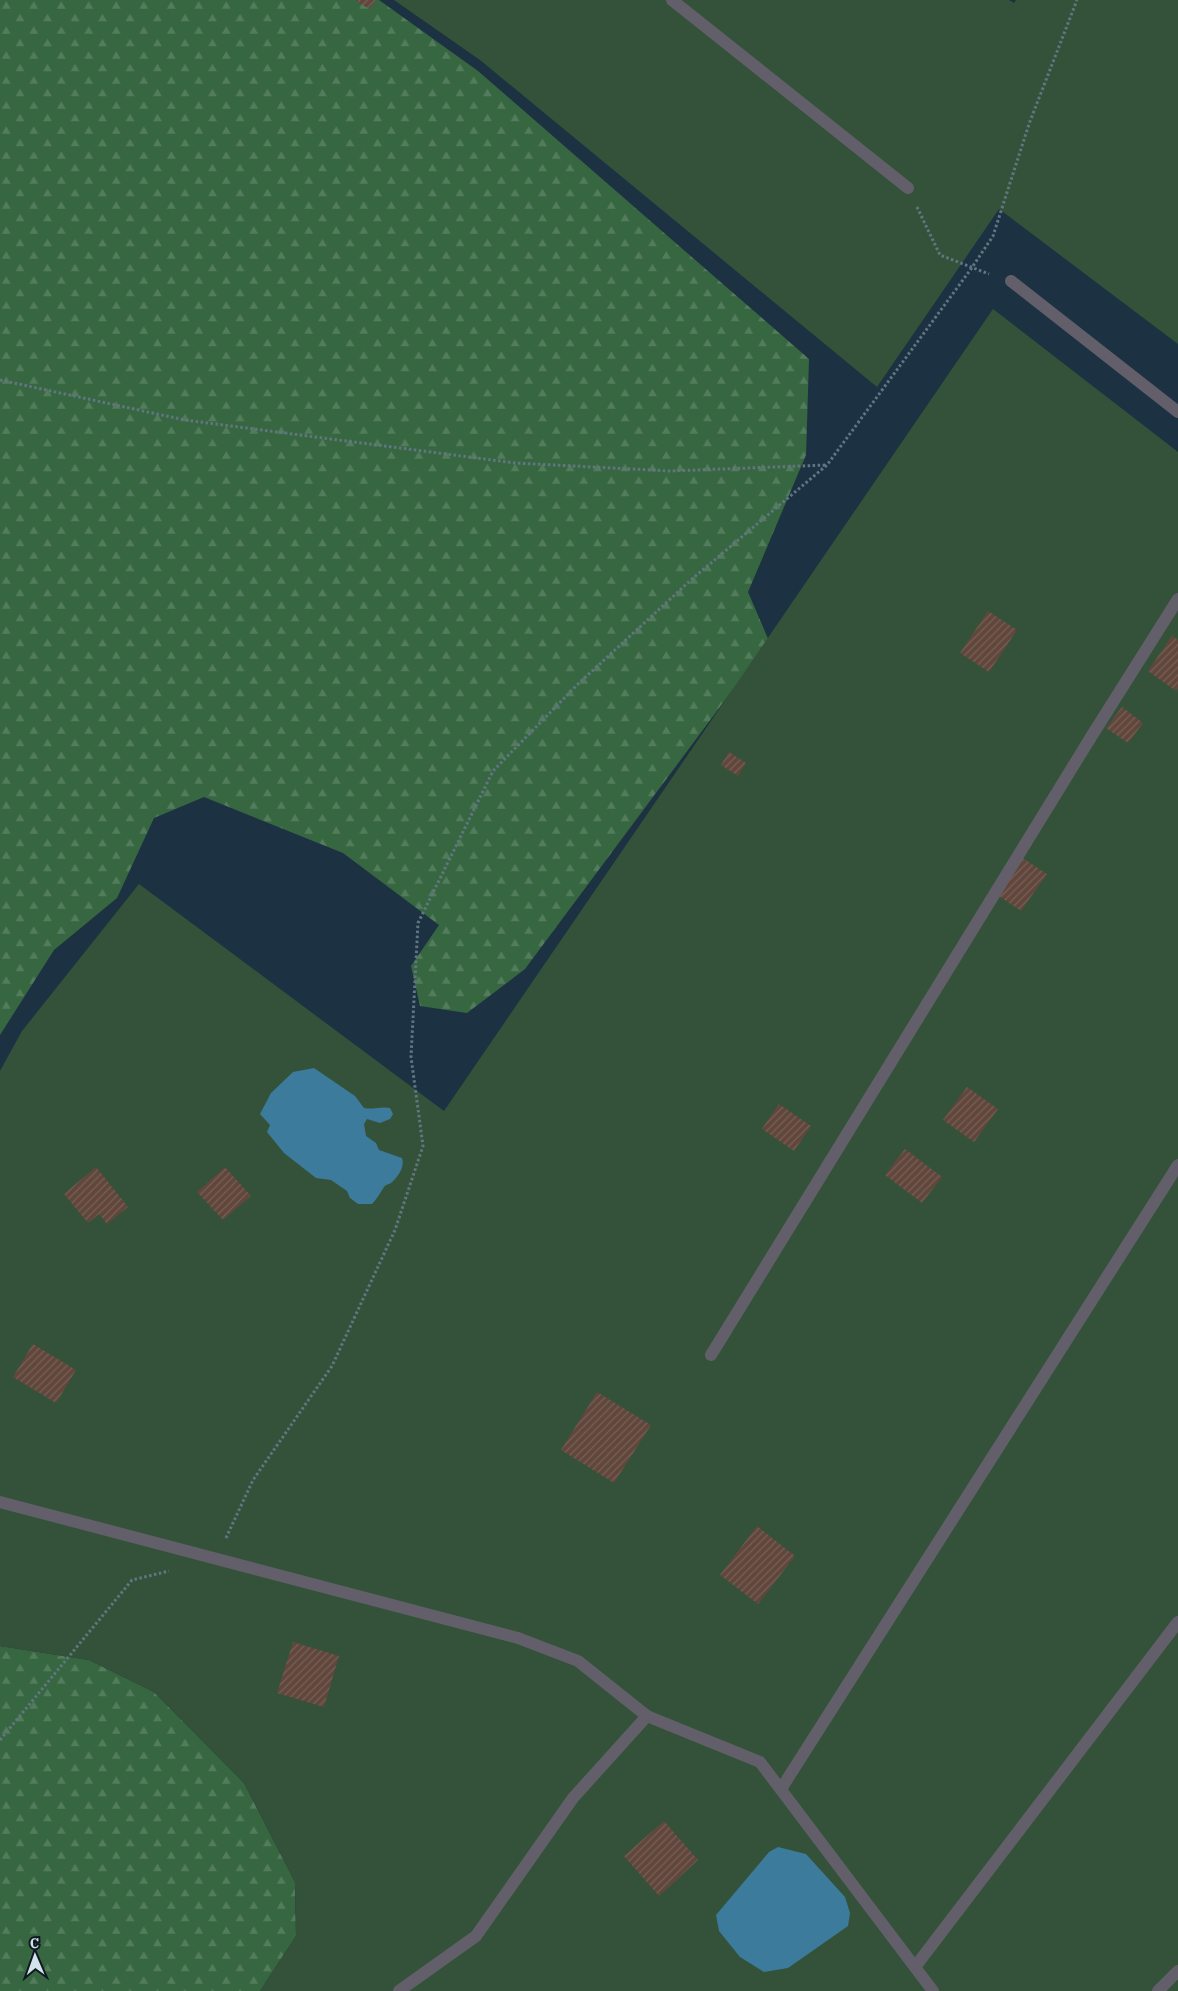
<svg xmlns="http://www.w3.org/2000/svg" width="1178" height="1991" viewBox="0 0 1178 1991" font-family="'IBM Plex Serif',serif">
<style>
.forest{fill:url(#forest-firs)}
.green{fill:#345239}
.water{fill:#3c7b9b}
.building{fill:url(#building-hatch)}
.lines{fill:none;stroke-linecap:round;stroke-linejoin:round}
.path{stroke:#627582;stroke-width:3;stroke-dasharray:2.5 2.5;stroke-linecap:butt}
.lane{stroke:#625f6a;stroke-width:12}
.street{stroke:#625f6a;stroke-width:12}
</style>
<defs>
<pattern id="forest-firs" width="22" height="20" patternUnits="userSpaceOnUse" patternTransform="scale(1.25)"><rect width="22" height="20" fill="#376740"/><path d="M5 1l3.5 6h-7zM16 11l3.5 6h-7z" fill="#537c5c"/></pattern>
<pattern id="building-hatch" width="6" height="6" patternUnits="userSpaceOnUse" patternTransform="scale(1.25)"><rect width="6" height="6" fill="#61463c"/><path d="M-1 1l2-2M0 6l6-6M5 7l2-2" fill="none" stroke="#776058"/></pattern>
</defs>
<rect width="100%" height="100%" fill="#1c3242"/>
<path class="forest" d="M0 0H379L478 71 809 359 806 455 748 592 769 641 525 969 467 1013 420 1006 411 966 439 925 343 853 204 797 154 818 117 898 54 950 0 1035Z
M0 1646 89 1660 154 1692 244 1783 295 1882 296 1936 260 1991H0Z"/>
<path class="green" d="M394 0H1009L1014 3 1016 0H1178V344L999 209 877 387 480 60Z
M993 309 1178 452V1991H260L296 1936 295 1882 244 1783 154 1692 89 1660 0 1646V1071L22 1031 139 884 444 1111Z"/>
<path class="water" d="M314 1068 355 1096 364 1108C373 1110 381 1106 390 1108L393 1114 390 1119 380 1123 367 1119 364 1124 366 1136 376 1143 379 1150 402 1158C405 1167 398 1177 391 1183 388 1185 386 1184 384 1187 380 1193 377 1199 372 1204H358L350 1198 347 1191 331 1180 316 1178 284 1153 267 1132 270 1125 260 1114 271 1093 293 1072Z
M778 1847 806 1854 845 1897 850 1913 848 1926 788 1968 764 1972 740 1957 719 1931 716 1915 769 1852Z"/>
<path class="building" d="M355 0H376L369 9Z
M988 611 1017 630 989 672 960 653Z
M1172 636 1178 640V688L1176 691 1148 671Z
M1122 707 1143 723 1128 743 1106 728Z
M729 752 746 763 738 776 721 765Z
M1021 857 1047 874 1021 911 996 894Z
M967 1087 998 1109 974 1142 943 1120Z
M779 1104 811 1126 794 1151 762 1129Z
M905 1149 942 1177 922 1203 885 1175Z
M96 1167 128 1207 107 1224 99 1214 88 1223 64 1194Z
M225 1167 251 1196 223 1220 197 1192Z
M33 1344 76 1370 56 1403 13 1377Z
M597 1392 651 1425 614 1483 561 1450Z
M757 1526 795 1556 758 1604 720 1575Z
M293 1642 339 1656 324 1707 277 1693Z
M664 1821 698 1860 659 1896 624 1856Z"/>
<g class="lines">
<path class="path" d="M917 207 940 255 989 274
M0 380 185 420 515 463 670 471 827 465
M226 1538 253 1480 332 1366 395 1230 423 1146 411 1057 418 923 493 771 578 684 692 579 827 465 971 269 993 236 1029 124 1077 0
M0 1740 132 1580 169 1571"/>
<path class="lane" d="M672 0 908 188
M1011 281 1178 412
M711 1355 1091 737 1178 599
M915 1967 1178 1622
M399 1991 476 1936 573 1798 647 1716"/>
<path class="street" d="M0 1502 518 1638 578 1661 647 1716 760 1762 933 1991
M781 1789 1178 1165
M1158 1991 1178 1971"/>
</g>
<g transform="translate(35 1956) rotate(358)" stroke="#0f1920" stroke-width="4" paint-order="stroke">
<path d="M0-4L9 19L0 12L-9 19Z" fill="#d4e2ec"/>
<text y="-8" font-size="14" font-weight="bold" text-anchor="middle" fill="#d4e2ec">С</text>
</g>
</svg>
